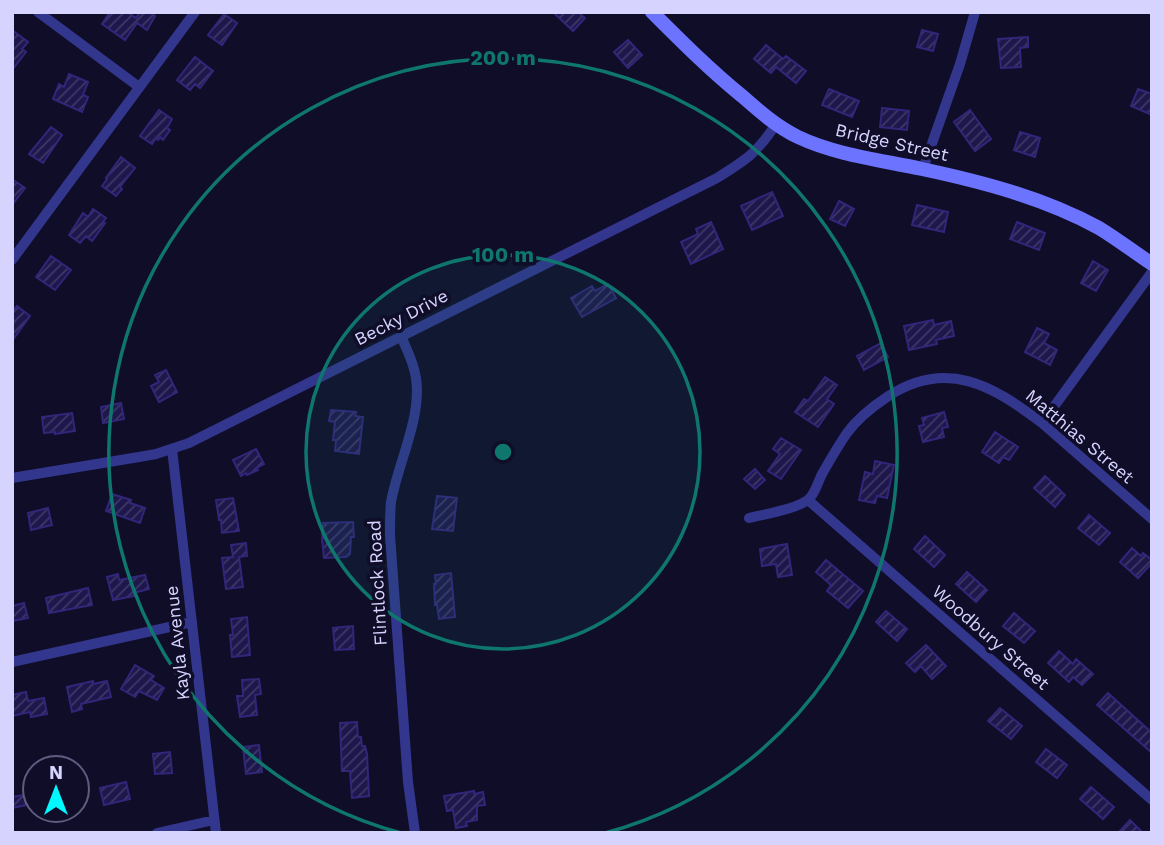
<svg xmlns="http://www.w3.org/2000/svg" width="1164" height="845" viewBox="0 0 1164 845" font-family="'Work Sans',sans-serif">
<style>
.building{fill:url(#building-hatch);stroke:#31267a;stroke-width:2}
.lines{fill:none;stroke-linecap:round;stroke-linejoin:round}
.street{stroke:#33368d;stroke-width:10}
.secondary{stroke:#6b73ff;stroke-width:14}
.ring{fill:none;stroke:#0f766e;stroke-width:3.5}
.labels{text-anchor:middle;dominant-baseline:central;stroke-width:7;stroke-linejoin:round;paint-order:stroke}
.street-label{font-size:18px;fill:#d6d4ff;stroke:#100d29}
.centre{fill:#0f766e;stroke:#100d29;stroke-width:3.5}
.ring-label{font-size:21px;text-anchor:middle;font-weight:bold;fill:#0f766e;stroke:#100d29;stroke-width:7;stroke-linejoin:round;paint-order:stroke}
</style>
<defs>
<pattern id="building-hatch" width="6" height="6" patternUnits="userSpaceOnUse" patternTransform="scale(1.75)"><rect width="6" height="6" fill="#1e174c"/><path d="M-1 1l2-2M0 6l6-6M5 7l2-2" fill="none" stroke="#3e3867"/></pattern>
</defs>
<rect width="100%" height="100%" fill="#100d29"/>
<path class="building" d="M110 12H127L136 18 140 12H150L155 16 147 30 137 23 125 40 102 24Z
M553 12H578L585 18 573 31Z
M224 14 237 23 222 45 208 35Z
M12 30 28 42 22 49 26 52 12 70Z
M922 30 938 34 933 51 917 47Z
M1028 37V47L1020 48 1021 67 1001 68 998 39Z
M628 40 642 55 628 68 614 52Z
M766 45 783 59 786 56 806 71 796 83 776 67 771 73 754 59Z
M195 57 213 71 200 88 195 84 190 90 177 80Z
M69 74 88 82 83 95 88 97 82 112 53 99 59 84 64 87Z
M829 89 859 101 852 117 822 105Z
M1138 89 1152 94V115L1131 106Z
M882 108 909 111 907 130 880 127Z
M159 110 172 119 167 128 170 130 163 140 160 137 158 140 156 138 152 144 140 136Z
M970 110 991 139 975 151 954 122Z
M51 127 62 135 43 163 29 154Z
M1020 132 1040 138 1035 157 1014 150Z
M121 157 135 168 120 187 122 189 116 196 102 186 107 179 106 178Z
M12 179 25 188 12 205Z
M772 192 783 216 752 230 741 206Z
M839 201 854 209 845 226 830 219Z
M917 205 948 212 944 232 912 225Z
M93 209 106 218 103 222 105 223 92 241 86 236 80 243 69 235 83 213 88 217Z
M711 222 723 249 691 264 681 242 698 234 696 229Z
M1017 222 1045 233 1039 250 1010 239Z
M51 256 71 270 55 290 36 277Z
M1093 261 1108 270 1096 291 1081 283Z
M608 284 616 298 582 317 571 298 592 286 595 291Z
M17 306 30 316 12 341V312Z
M933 320 934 325 951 321 954 336 936 340 937 344 909 350 904 326Z
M1037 328 1049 334 1044 343 1057 350 1050 365 1025 352Z
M881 343 888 357 864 370 857 356Z
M166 370 177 392 159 402 151 386 159 382 155 375Z
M825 377 837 385 827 399 834 404 818 427 795 412 804 399 808 401Z
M121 403 124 419 103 423 101 407Z
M331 410 356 412 355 416 363 417 359 454 335 451 336 440H333L335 422 329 421Z
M944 412 948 427 942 428 944 437 923 442 919 426 924 425 922 418Z
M72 413 75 431 55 434V432L44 433 42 417Z
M995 432 1018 447 1009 460 1003 457 999 463 982 452Z
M781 438 801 450 781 479 768 471 780 454 773 449Z
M256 449 264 464 257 468 258 470 247 475 246 473 241 476 233 460Z
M875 461 894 465 887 498 877 496 875 503 859 500 865 472 873 474Z
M755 469 765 480 755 489 744 479Z
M1045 476 1065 495 1055 507 1034 488Z
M112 494 131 500 130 503 145 508 140 523 106 511Z
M437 496 457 498 453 531 432 529Z
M233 498 239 531 222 533 221 520H219L216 500Z
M48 508 52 525 31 530 28 513Z
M1089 515 1110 533 1099 545 1078 528Z
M353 522 354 537H351L350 554 346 557 324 558 322 539 323 523Z
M925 536 945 555 934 567 914 549Z
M246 543 247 556 239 557 243 587 226 589 222 558 233 557 231 545Z
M787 544 792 575 778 577 776 564 762 566 760 549Z
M1132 548 1141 556 1143 553 1152 560V563L1138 578 1120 562Z
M826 560 863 591 848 608 827 591 831 585 816 572Z
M967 572 987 590 976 602 956 584Z
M451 573 455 617 439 619 437 605H435L434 584H436L435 575Z
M118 574 119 580 145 575 149 589 133 593 134 596 113 600 107 577Z
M88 588 92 605 49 613 46 598Z
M24 603 28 618 12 621V606Z
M886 611 907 629 897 641 876 622Z
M1014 613 1035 631 1024 643 1003 626Z
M247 617 250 655 232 657 230 635H233L231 619Z
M353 626 354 649 335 650 333 628Z
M926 645 946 666 932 679 921 666 915 672 906 663Z
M1059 651 1073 664 1076 659 1093 674 1082 685 1073 677 1069 682 1048 663Z
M135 665 154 676 151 680 164 688 157 700 139 691 135 697 121 689Z
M259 679 261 694 255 695 257 715 240 717 237 696H243L242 680Z
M93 681V684L107 681 111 697 81 704 82 709 72 712 67 687Z
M26 692 28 701 44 698 47 714 31 717 30 712 12 716V695Z
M1108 693 1152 733V753L1097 705Z
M1000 708 1022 726 1011 739 988 721Z
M357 722 358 737H361L362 746H365L367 754 369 796 352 798 350 771H342L340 723Z
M259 745 262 772 246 774 243 747Z
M1046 749 1067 765 1057 778 1036 762Z
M170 752 172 773 155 774 153 754Z
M126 782 130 799 104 805 100 788Z
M1091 787 1114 807 1103 819 1080 799Z
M474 791V794L483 792 485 805 477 806V820L466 822 467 826 456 828 453 810 447 811 444 796Z
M30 794 32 804 12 808V797Z
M1130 820 1143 833H1118Z"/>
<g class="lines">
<path class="street" d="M38 12 139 87
M923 169 960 64 975 12
M12 260 195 12
M401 336C407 350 414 363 416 378 422 417 398 463 391 502 390 512 390 524 390 535L408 782 415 833
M1042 423 1152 272
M172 449 216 833
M12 478 139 457 156 454 189 443 717 178C746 160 757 153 776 124
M808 500 1152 800
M749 518C765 514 799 509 810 498 816 491 818 482 822 474 830 460 838 446 847 433 858 418 872 407 887 397 946 358 992 385 1042 423L1152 519
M12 662 192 622
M157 833 214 820"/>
<path class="secondary" d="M652 12C681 41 710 70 742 96 759 111 777 127 798 137 836 155 881 160 922 169 983 182 1044 198 1099 228 1117 239 1134 252 1152 264"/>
</g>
<circle cx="503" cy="452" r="197" fill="#0f766e" fill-opacity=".12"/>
<g class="ring">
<circle cx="503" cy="452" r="197"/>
<path d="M401 833A394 394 0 1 1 605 833"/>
</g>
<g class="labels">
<g class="street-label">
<text transform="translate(892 142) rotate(13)">Bridge Street</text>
<text transform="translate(401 317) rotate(-27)">Becky Drive</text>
<text transform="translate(1080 436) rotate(40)">Matthias Street</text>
<text transform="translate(377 583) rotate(-93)">Flintlock Road</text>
<text transform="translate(991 637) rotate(41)">Woodbury Street</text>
<text transform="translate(177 643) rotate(-96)">Kayla Avenue</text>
</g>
</g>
<circle cx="503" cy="452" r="10" class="centre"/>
<g class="ring-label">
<text x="503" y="65">200 m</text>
<text x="503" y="262">100 m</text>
</g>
<rect width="1164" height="845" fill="none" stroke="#d6d4ff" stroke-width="28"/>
<g transform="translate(56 789)"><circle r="33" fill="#100d29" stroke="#5f5d7f" stroke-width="2"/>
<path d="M0-5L12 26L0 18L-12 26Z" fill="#00f8ff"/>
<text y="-10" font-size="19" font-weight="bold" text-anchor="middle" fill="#d6d4ff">N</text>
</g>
</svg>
